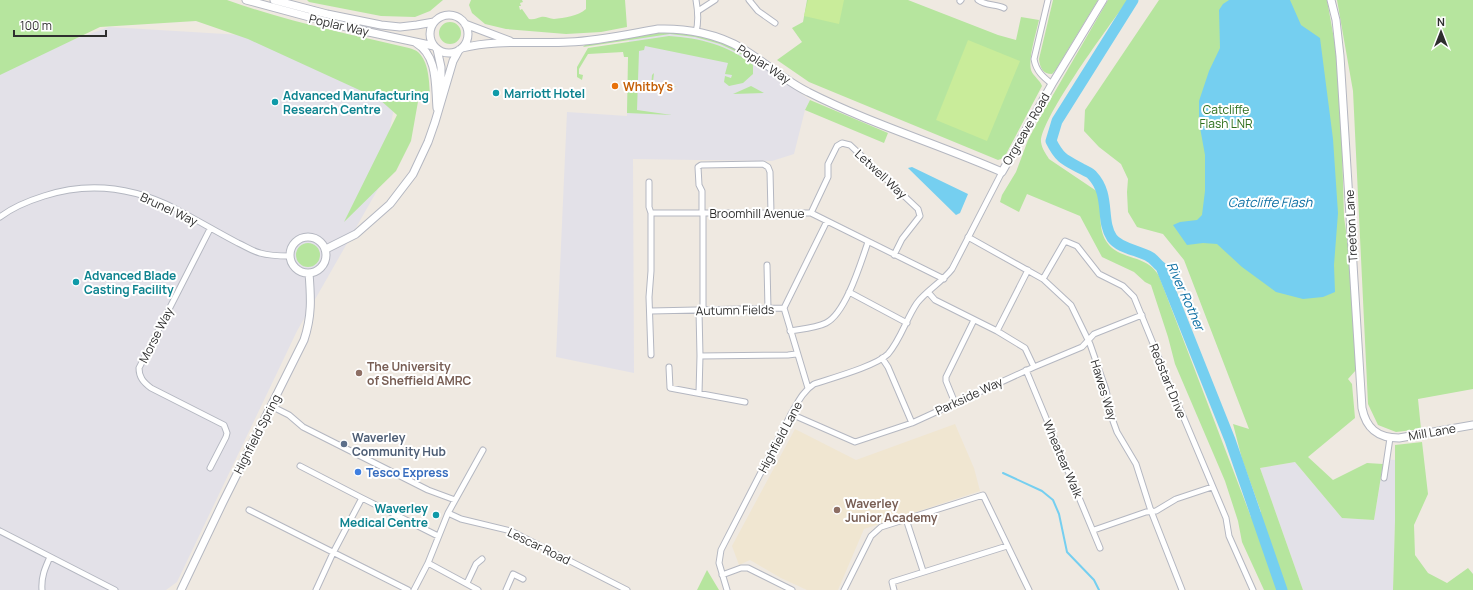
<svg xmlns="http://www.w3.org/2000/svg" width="1473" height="590" viewBox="0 0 1473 590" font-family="Manrope,sans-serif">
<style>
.industrial{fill:#e3e1e8}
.education{fill:#f0e6d1}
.green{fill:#b6e59e}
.pitch{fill:#c9ec9a}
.water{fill:#75cff0}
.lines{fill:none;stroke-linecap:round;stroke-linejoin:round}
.stream{stroke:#75cff0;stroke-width:2}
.river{stroke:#75cff0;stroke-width:11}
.street-casing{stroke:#b4b7c1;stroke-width:7}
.secondary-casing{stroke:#b4b7c1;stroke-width:9}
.street{stroke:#fff;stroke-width:5}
.secondary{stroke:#fff;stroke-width:7}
.food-dot{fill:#e8710a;stroke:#fff;stroke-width:1.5}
.culture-dot{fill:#0f9aa8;stroke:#fff;stroke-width:1.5}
.education-dot{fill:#8d6e63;stroke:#fff;stroke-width:1.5}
.service-dot{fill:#5c6f8a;stroke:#fff;stroke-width:1.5}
.shop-dot{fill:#3f7fe0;stroke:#fff;stroke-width:1.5}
.labels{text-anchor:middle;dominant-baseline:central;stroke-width:4;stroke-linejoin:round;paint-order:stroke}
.street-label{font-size:12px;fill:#2e2e2e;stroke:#fff}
.food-label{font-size:12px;font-weight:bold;fill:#c56008;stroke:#fff;text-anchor:start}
.culture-label{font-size:12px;font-weight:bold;fill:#0d838f;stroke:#fff;text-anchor:start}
.park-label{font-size:12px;fill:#2c6e1b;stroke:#fff}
.education-label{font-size:12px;font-weight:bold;fill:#785e54;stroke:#fff;text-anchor:start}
.service-label{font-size:12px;font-weight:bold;fill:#4e5e75;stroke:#fff;text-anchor:start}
.shop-label{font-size:12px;font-weight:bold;fill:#366cbe;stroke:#fff;text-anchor:start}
.water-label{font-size:13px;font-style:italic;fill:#0d6fa3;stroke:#fff}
</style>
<rect width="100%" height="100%" fill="#efe9e1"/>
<path class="industrial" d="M109 27 242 35 396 98 378 189 297 331 177 582 166 590H0V66Z
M660 32 705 37 731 47 748 56 810 100 805 110 794 154 772 161 633 159 634 373 556 357 567 112 627 116 629 38Z
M1384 459 1395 460V521L1393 590H1303L1260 468 1295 462 1342 518 1374 520Z"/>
<path class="education" d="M955 424 974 468 980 491 864 529 838 590H807L781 578 750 560 739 565 732 546 795 429 856 460Z"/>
<path class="green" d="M0 0H227C286 21 348 34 409 48 412 49 416 50 418 52 429 62 429 81 430 94L419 96 411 141 396 171 344 222 397 115 379 99 248 39 196 21 100 27 0 75Z
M307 0H443L430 11 415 17 381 16 309 2Z
M471 0H522L523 2 520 3 521 6H519L520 10 522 9 529 19C535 20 536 18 541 17 546 16 549 19 554 19 564 18 578 16 586 9V0H625L627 27 601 32 566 34 506 29 485 24 472 13 469 5Z
M807 0H908L998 35 1016 40 1021 17 1039 20C1036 33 1028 59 1031 70 1033 76 1040 80 1042 86L1004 158 998 160 809 82 777 60 802 42 792 28 803 22Z
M1053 0H1098L1055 71 1052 74C1043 74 1040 68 1039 59Z
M1108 0H1128C1111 23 1040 119 1041 142 1042 149 1046 154 1049 159L1101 194C1101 210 1097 232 1109 245 1116 253 1128 256 1137 259 1147 263 1153 266 1159 276L1251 517 1261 512 1242 459 1233 424 1249 429 1184 260 1163 234 1137 227 1128 212 1127 192 1128 179 1121 164 1099 147 1084 131 1085 110 1159 0H1327L1336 50 1341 113 1344 217 1348 245 1356 370 1348 379 1352 384 1355 418 1308 457 1333 480 1367 463 1383 464 1374 520 1342 518 1295 462 1260 468 1303 590H1264L1242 542 1238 521 1225 481 1175 364 1168 337 1151 285 1145 282 1134 272 1102 257 1080 216 1027 194 1019 212 1000 202 1002 195 1016 172 1028 140 1039 119Z
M1337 0H1473V389L1418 399 1421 429 1396 432 1378 425 1368 404 1353 91Z
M439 33a11 11 0 1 1 22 0a11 11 0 1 1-22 0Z
M660 32C688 33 716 37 741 52 746 55 752 58 755 64L739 53 720 44 695 37 670 34 583 47 585 45Z
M669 36C700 38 728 45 753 65V74L743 83 729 86 724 82 725 76 731 78 732 75 725 74 728 63 645 46 644 50 639 51 637 110 672 115 627 113 628 57H624L623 52 588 54 579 69V74L583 75 582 80 577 77V67L588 48Z
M654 73 653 82 677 87H651L652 75Z
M751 86 764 93 733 94Z
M810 100 888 133 884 143 805 110Z
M296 255a12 12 0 1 1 24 0a12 12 0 1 1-24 0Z
M1422 442 1428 494 1414 525 1415 555 1428 573 1447 583 1468 568 1473 574V590H1393L1395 521V445Z
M707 570 719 590H697Z"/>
<path class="pitch" d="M808 0H844L839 24 804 16Z
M968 40 1020 61 987 141 936 120Z"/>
<path class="water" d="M1229 0H1290L1301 25 1320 38 1333 139 1338 213 1334 265 1335 292 1323 297 1303 299 1276 292 1242 267 1217 244 1203 243 1187 245 1173 225 1180 222 1197 220 1202 215 1205 191V155L1199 122V101L1209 71 1220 48 1219 10 1223 4Z
M912 167 968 194 960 213 956 215 909 169 908 168Z"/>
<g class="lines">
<path class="stream" d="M1003 473 1042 491 1053 500 1059 514 1067 552 1094 580 1099 590"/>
<path class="river" d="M1133 0 1057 121 1051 141C1060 159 1065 160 1082 169 1085 171 1090 172 1092 175 1111 195 1100 220 1112 238 1120 249 1139 250 1150 257 1154 259 1157 264 1161 267L1230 440 1282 590"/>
<g class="street-casing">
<path id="street" d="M749 0 758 11 775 23
M978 0C986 6 996 4 1004 8
M1048 0 1034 59C1036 71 1043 77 1052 84
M960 1 961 0
M698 11 715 0
M696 32C699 21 698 11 696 0
M649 182V207L651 213V271L649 297 651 355
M651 213H811L944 279
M702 213V191L699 185 698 167 701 165 763 164 768 167 770 172 771 213
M703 213V310
M811 213 828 177V164L837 146 842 143 850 145 918 209 920 216 902 239 894 255
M0 217C13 207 28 201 44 196 90 181 133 187 176 209 197 220 217 232 238 243 245 246 252 251 260 253 270 256 280 256 290 256
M968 237 1043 279 1071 305 1090 344 1106 390 1113 421 1117 432 1136 464 1151 511 1182 590
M767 265 768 309
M1043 279 1065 241 1077 246 1099 274 1123 286 1134 297 1172 390 1226 518 1229 536 1253 590
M849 292 907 323
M928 292 935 300 997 331 1025 348 1034 367
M784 308 827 221
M651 311 784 308 808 388
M790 331C802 329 816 328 826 323 846 313 861 262 868 242
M997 331 1028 270
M700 356 788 355 796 354
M882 358 888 367 912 423
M669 367 670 388 745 402
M1026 370 1100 548
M699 393 700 356 699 311
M955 403 946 381V377L974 320
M271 406 289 415 303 427 428 490 455 500
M791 414 855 442 912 423 1034 367 1082 347 1094 334 1142 315
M300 466 362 498 438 536
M210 468 226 437 227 433 224 425 151 388C143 382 139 377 139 368L210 229
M1384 478 1390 438
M249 510 408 590
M448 513 461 519 511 531 627 590
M906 519 923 571
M1094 530 1146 512 1156 511 1176 499 1212 487
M0 531 115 590
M428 563 478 590
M722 575 741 568H748L792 590
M467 583 476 564 482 559
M42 590C41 577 45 568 50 557
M316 590 333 553 362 498
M414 590 428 563 448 513 483 450
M506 590 513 574 523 579
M727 590 719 563 721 550 791 414C798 402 803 391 814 384 832 378 876 366 888 354 901 339 906 319 917 303 926 291 942 282 952 269L1002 172
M844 590 871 536 881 527 983 495 1029 590
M894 590 892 582 1007 546"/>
</g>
<g class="secondary-casing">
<path id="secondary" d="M246 0 350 28 434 46
M274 0 327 14 381 25 400 27 417 25 434 22
M1331 0 1336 20 1340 56 1362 408C1366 428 1377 438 1399 438L1473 425
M430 34a19 19 0 1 1 38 0a19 19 0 1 1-38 0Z
M465 24 510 41
M416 43C438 56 435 85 437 108
M462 48C497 39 533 44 569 42 599 41 629 34 658 29 686 28 718 34 743 49 765 62 785 81 808 92 871 124 938 144 1002 172L1052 84 1103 0
M437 49 441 67V91
M290 255a18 18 0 1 1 36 0a18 18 0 1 1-36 0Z
M326 249 356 234 390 204 413 174 428 142 435 122 453 61 459 50
M181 590 223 502 304 340C312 316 311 298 309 273"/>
</g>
<use href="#street" class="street"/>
<use href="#secondary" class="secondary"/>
</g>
<circle class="food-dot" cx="615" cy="86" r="4"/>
<g class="culture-dot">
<circle cx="496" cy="93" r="4"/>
<circle cx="275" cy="102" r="4"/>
<circle cx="76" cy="282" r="4"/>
<circle cx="436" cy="515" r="4"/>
</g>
<g class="education-dot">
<circle cx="359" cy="373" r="4"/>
<circle cx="837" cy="510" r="4"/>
</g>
<circle class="service-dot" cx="344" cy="444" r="4"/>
<circle class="shop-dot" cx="358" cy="472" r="4"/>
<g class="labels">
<g class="street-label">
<text transform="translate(339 25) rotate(13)">Poplar Way</text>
<text transform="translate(764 64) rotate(33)">Poplar Way</text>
<text transform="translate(1026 129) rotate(-60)">Orgreave Road</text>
<text transform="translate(881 174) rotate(43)">Letwell Way</text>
<text transform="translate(169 209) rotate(25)">Brunel Way</text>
<text x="757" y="213">Broomhill Avenue</text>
<text transform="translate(1351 226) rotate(-93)">Treeton Lane</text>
<text transform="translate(735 310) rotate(-1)">Autumn Fields</text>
<text transform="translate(156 335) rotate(-63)">Morse Way</text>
<text transform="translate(1168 381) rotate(68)">Redstart Drive</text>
<text transform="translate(1104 390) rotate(73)">Hawes Way</text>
<text transform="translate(969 396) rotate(-25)">Parkside Way</text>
<text transform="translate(1432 432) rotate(-10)">Mill Lane</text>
<text transform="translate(257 434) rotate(-63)">Highfield Spring</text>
<text transform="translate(780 437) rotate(-62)">Highfield Lane</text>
<text transform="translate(1063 459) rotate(67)">Wheatear Walk</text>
<text transform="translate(539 546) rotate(26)">Lescar Road</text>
</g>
<g class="food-label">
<text x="623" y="86">Whitby's</text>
</g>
<g class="culture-label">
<text x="504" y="93">Marriott Hotel</text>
<text x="283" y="95">Advanced Manufacturing<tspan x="283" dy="14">Research Centre</tspan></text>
<text x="84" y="275">Advanced Blade<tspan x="84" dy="14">Casting Facility</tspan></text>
<text x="428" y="508" text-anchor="end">Waverley<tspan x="428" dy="14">Medical Centre</tspan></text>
</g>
<g class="park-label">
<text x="1226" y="109">Catcliffe<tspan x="1226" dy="14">Flash LNR</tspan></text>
</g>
<g class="education-label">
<text x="367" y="366">The University<tspan x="367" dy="14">of Sheffield AMRC</tspan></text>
<text x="845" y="503">Waverley<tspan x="845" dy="14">Junior Academy</tspan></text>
</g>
<g class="service-label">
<text x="352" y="437">Waverley<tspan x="352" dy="14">Community Hub</tspan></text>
</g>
<g class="shop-label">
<text x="366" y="472">Tesco Express</text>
</g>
<g class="water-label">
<text x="1270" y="202">Catcliffe Flash</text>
<text transform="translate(1186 296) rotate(66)">River Rother</text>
</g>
</g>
<g transform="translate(1441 32)" stroke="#ffffff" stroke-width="3" paint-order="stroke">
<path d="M0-3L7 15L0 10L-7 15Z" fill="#2e2e2e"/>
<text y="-6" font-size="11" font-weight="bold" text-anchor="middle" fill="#2e2e2e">N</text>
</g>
<path d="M14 30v6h92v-6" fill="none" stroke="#2e2e2e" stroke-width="2"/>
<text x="20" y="30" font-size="12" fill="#2e2e2e" stroke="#ffffff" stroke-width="3" paint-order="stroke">100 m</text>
</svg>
